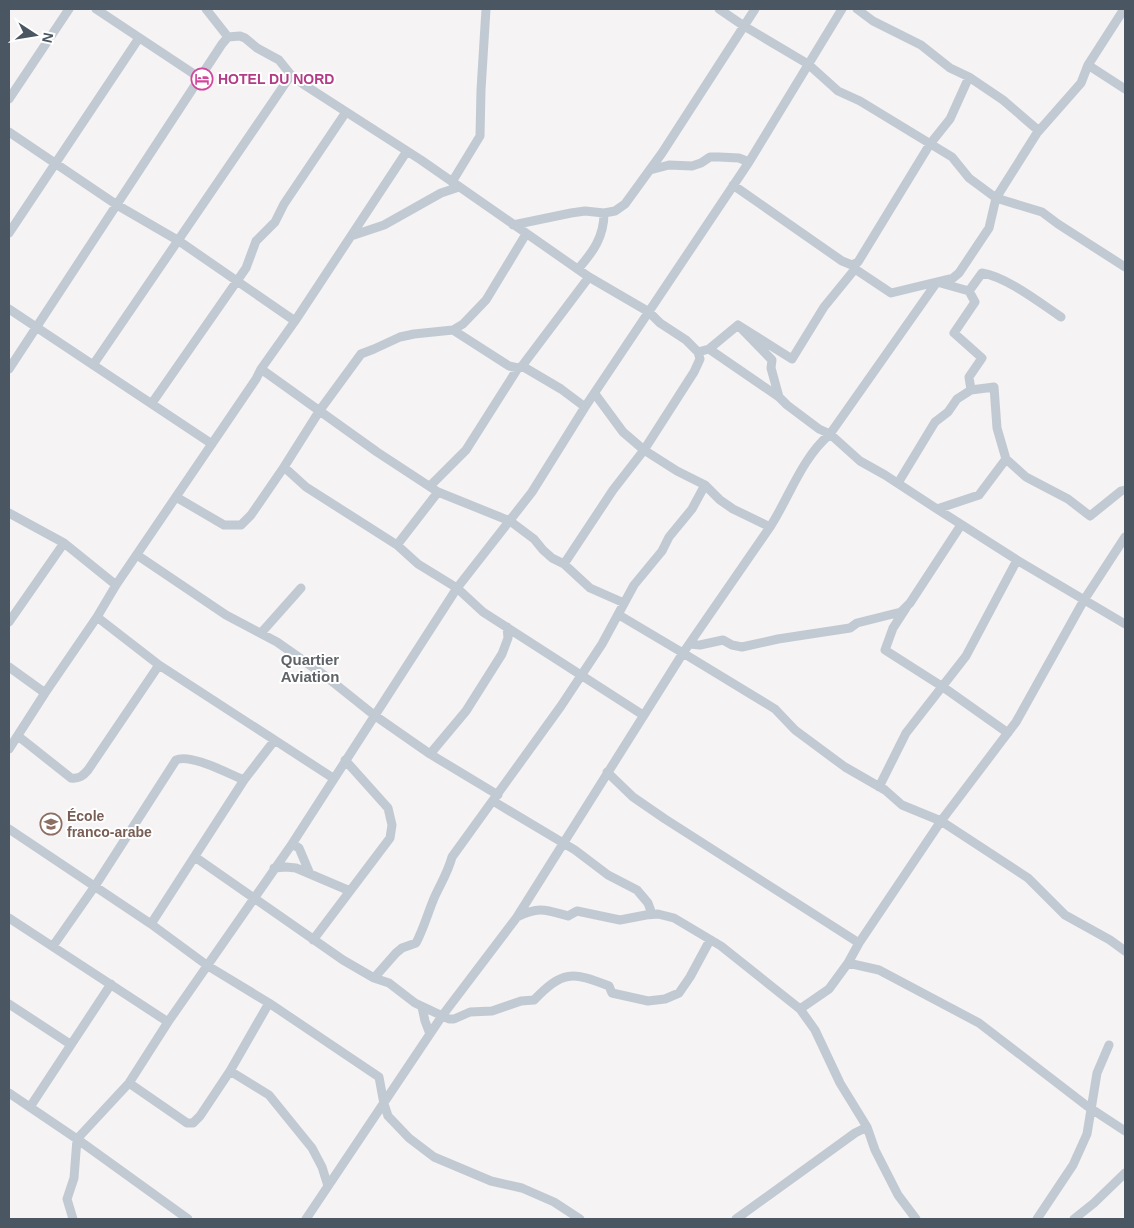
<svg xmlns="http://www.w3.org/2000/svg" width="1134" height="1228" viewBox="0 0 1134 1228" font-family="Helvetica,sans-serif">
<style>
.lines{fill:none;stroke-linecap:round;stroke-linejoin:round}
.minor{stroke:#c1cad2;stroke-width:9}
.labels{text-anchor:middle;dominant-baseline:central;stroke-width:4;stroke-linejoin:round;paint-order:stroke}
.hotel-label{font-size:14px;font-weight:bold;fill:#b23c85;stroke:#fff;text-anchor:start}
.education-label{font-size:14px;font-weight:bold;fill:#785e54;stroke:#fff;text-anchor:start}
.neighbourhood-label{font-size:15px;font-weight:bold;fill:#5f6368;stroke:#fff}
</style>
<rect width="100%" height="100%" fill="#f5f3f3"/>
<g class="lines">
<path class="minor" d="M96 9 200 78
M206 9 228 37
M719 9 744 26 808 64 838 91 860 101 952 157 969 178 996 198 1042 212 1058 224 1125 267
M857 9 873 21 921 45 950 68 969 77 1003 100 1039 131
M1088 65 1125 89
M9 99 69 9
M9 132 117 205 179 241 295 321
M650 170 669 165 692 166 701 163 710 157H719L739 158 749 162
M452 182 480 136 481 90 486 9
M733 185 842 261 852 265 858 262 930 144 950 119 969 77
M513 225 571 213 585 211 604 213 615 211 625 204 662 153 755 9
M9 233 139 38
M351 236 384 225 441 193 459 187
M578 269C593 252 604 237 604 213
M969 291 975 302 954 333 982 358 969 377 971 390 994 387 997 428 1006 459
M9 309 212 444
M738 325 792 359 824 307 855 269 891 293 953 278 959 273 989 228 996 198 1037 133 1081 83 1088 65 1124 9
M453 330 509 366 518 368 522 366 589 277
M709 349 738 325 772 360 771 368 779 397 787 405 819 429 830 434 860 461 885 475 937 509 979 495 1006 459 1026 477 1068 499 1090 516 1121 491 1125 490
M93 365 291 75
M522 366 561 389 585 407
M9 369 222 44 228 37 240 36 245 38 257 48 279 60 291 75 306 86 421 160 589 277 649 312 660 323 686 340 698 352 709 349 779 397
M261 369 377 452 438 492 510 521 534 539 543 550 552 558 564 564 590 588 624 603
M595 394 623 432 644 450 677 471 705 485 720 500 733 509 770 527C790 496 801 459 830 434L937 282 969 291 982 273C1007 277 1040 303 1061 317
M152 403 246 268 256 241 275 222 284 204 346 112
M284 467 320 410 361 354 374 349 400 337 414 334 453 330 463 324 486 300 526 234
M898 483 935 422 948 412 957 399 971 390
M430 486 466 450 518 368
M176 497 224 525H241L251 515 284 467 306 487 397 545 418 564 457 588 483 612 643 715
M937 509 1017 560 1125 624
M9 513 64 543 116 585
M1125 537 1084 600 1016 722 941 821 1028 878 1065 915 1110 940 1125 951
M397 545 438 492
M137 555 226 615 277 642 324 675 374 715 430 754 498 795
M564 564 613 490 644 450 694 372 700 359 698 352
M906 608 893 628 885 650 943 687 1008 733
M619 615 683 653 770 527
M97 617 159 665 333 778
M9 622 64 543
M261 633 301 588
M690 644 700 645 723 640 732 645 742 647 778 639 850 628 857 623 901 612 910 603 961 525
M9 667 45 693
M18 736 71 778C79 779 83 776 88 770L159 665
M9 749 45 693 97 617 116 585 256 379 261 369 295 321 407 151
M430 754 466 711 502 654 508 638 507 627
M607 772 633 797 665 819 859 943
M879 787 906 733 966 656 1017 560
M493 801 575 850 608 875 637 890 648 903 652 914
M9 829 151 924 208 966 269 1003 379 1077 384 1104 388 1116 409 1138 434 1157 491 1181 522 1188 554 1202 580 1219
M292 844 299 848 310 874
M195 857 343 960 374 978 389 983 415 1003 449 1019H454L470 1012 492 1011 521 1001 534 1000C562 971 572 971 609 986L612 993 648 1001 665 999 679 993 690 977 710 940
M274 868 286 867 296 868 350 891
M517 917C539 906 546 910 568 916L577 911 620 920 646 915 658 914 674 918 721 946 800 1009 815 1030 840 1083 867 1127 875 1150 898 1195 916 1219
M9 918 168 1022
M151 924 244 780 274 741
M313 940 390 838 392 825 388 808 345 760
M53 946 95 886 176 760C190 753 229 774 244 780
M374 978 396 953 402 948 416 943C424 928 428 912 435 896 441 883 448 872 452 857L561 706 602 644 634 585 662 551 669 537 692 509 705 485
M9 1004 70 1044
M422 1007 425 1021 430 1034
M800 1009 829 989 848 963 879 970 979 1023 1087 1106 1125 1131
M230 1071 269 1095 312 1148 322 1167 328 1186
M129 1083 187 1123H193L200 1116 230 1071 269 1003
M9 1093 77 1139 188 1219
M30 1107 111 984
M73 1219 67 1199 74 1178 77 1139 129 1083 168 1022 292 844 457 588 532 492 585 407 749 162 842 9
M306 1219 442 1016 517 917 683 653 775 709 795 730 845 767 885 790 902 805 941 821 859 943 848 963
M736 1219 855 1133 867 1127
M1037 1219 1073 1165 1087 1134 1097 1073 1109 1045
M1074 1219 1094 1203 1125 1173"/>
</g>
<defs>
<g id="hotel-ring" transform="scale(1.125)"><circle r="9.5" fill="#fff" stroke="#d1479c" stroke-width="1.5"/><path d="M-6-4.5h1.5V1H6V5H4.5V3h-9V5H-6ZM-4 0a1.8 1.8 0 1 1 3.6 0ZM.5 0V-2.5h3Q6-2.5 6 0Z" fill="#d1479c"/></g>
<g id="school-ring" transform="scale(1.125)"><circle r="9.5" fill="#fff" stroke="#8d6e63" stroke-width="1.5"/><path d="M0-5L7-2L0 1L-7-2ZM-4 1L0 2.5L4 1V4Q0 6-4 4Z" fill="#8d6e63"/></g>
</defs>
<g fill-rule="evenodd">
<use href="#hotel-ring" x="202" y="79"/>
<use href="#school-ring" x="51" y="824"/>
</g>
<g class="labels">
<g class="hotel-label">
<text x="218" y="79">HOTEL DU NORD</text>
</g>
<g class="education-label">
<text x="67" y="816">École<tspan x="67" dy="16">franco-arabe</tspan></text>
</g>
<g class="neighbourhood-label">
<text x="310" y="659">Quartier<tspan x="310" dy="17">Aviation</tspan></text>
</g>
</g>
<rect width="1134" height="1228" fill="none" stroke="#4a5661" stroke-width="20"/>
<g transform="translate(35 35) rotate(102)" stroke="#ffffff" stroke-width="4" paint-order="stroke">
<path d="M0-4L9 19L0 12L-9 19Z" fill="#4a5661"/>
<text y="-8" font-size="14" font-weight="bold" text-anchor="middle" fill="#4a5661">N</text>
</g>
</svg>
